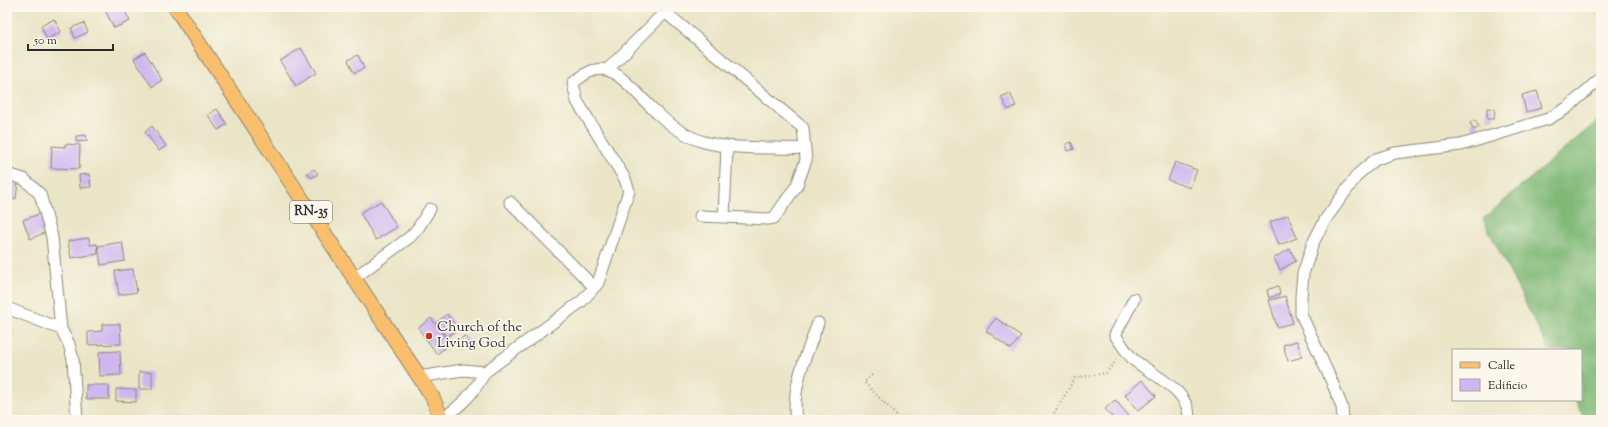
<svg xmlns="http://www.w3.org/2000/svg" width="1608" height="427" viewBox="0 0 1608 427" font-family="'Sorts Mill Goudy',serif">
<style>
.green{fill:#a1d98b;stroke:#66825b}
.forest{fill:#80b977;stroke:#567251}
.building{fill:#d0b6f0}
.lines{fill:none;stroke-linecap:round;stroke-linejoin:round}
.minor-casing{stroke:#8a8878;stroke-width:13}
.major-casing{stroke:#8a8878;stroke-width:16}
.path{stroke:#8a8878;stroke-width:2;stroke-dasharray:1 3;stroke-linecap:butt}
.minor{stroke:#fff;stroke-width:11}
.major{stroke:#f9bf6d;stroke-width:14}
.poi-dot{fill:#c8321e;stroke:#fbf7ec;stroke-width:1.5}
.labels{text-anchor:middle;dominant-baseline:central;stroke-width:3.5;stroke-linejoin:round;paint-order:stroke}
.shield{fill:#fbf7ec;stroke:#696865;stroke-width:1}
.shield-label{font-size:13px;font-weight:bold;fill:#2b2b2b}
.poi-label{font-size:14px;fill:#2b2b2b;stroke:#fbf7ec;text-anchor:start}
</style>
<rect width="100%" height="100%" fill="#fbf7ec"/>
<filter id="ink" filterUnits="userSpaceOnUse"><feTurbulence type="fractalNoise" baseFrequency=".025" numOctaves="2"/><feDisplacementMap in="SourceGraphic" scale="8" xChannelSelector="R" yChannelSelector="G"/><feConvolveMatrix kernelMatrix="1 2 1 2 8 2 1 2 1" color-interpolation-filters="sRGB"/></filter>
<filter id="wash" filterUnits="userSpaceOnUse"><feTurbulence type="fractalNoise" baseFrequency=".012" numOctaves="4" result="noise"/><feDisplacementMap in="SourceGraphic" scale="16" xChannelSelector="R" yChannelSelector="G"/><feGaussianBlur stdDeviation="0.9" result="paint"/><feColorMatrix in="noise" values="0 0 0 0 0 0 0 0 0 0 0 0 0 0 0 0 0 1.4 0 .05"/><feComposite in="paint" operator="in"/></filter>
<g filter="url(#wash)">
<rect width="100%" height="100%" fill="#eae5c6"/>
<path class="green" d="M162 417H247V420H162Z"/>
<path class="forest" d="M1601 118V420H1585L1575 400H1581V350H1549L1483 219Z"/>
<g id="blocks">
<path class="building" d="M107 7H123L130 21 114 28 104 8Z
M54 19 61 32 47 39 41 26Z
M84 23 88 32 75 38 71 28Z
M301 48 316 73 296 86 280 61Z
M145 52 162 80 152 87 134 59Z
M358 55 364 68 354 73 348 60Z
M1537 91 1542 108 1526 112 1522 95Z
M1010 93 1016 106 1008 110 1001 97Z
M1487 108 1495 109 1494 119H1487Z
M217 109 227 124 218 130 208 115Z
M1475 120 1479 127 1474 130 1470 123Z
M152 126 166 146 159 151 145 132Z
M86 135 87 141 76 142V136Z
M1071 142 1074 149 1068 151 1066 144Z
M65 144 80 145 79 169 51 168 52 146 65 147Z
M1175 162 1197 170 1190 188 1168 180Z
M314 169 318 174 311 178 307 173Z
M89 174 91 187 80 188 79 175Z
M7 181 18 182 16 199 7 198Z
M381 201 397 227 376 240 360 213Z
M39 214 46 232 30 239 23 220Z
M1288 215 1297 238 1279 245 1270 222Z
M89 238 90 245 97 244 98 254 71 258 68 241Z
M122 242 125 261 101 265 98 246Z
M1290 249 1296 261 1280 270 1274 258Z
M133 269 137 292 119 295 115 271Z
M1278 286 1280 294 1269 298 1267 290Z
M1285 296 1293 323 1277 327 1269 300Z
M447 314 458 329 447 337 436 323Z
M7 318H10L11 333H7Z
M431 318 450 344 437 354 418 328Z
M996 318 1021 336 1011 349 986 331Z
M102 324H120L121 344 88 345V332L102 331Z
M464 336 469 341 460 349 456 344Z
M1297 341 1302 357 1288 361 1283 345Z
M120 351 121 375 100 376 99 352Z
M139 372H152V389H139Z
M1142 380 1156 396 1138 411 1125 395Z
M86 385H109V399H86Z
M116 389 136 390V402L116 401Z
M1115 400 1129 416 1125 420H1115L1105 409Z"/>
</g>
</g>
<g filter="url(#ink)">
<use href="#blocks" fill-opacity="0" stroke="#8a8878" stroke-width="1"/>
<g class="lines">
<g class="minor-casing">
<path id="minor" d="M664 7 665 12 803 128 806 160 797 185 774 218 768 219 700 216
M607 70 665 12
M7 174 24 179 40 194 52 237 61 329 69 344 73 359 77 420
M510 202 594 287
M724 217 727 146
M354 278 410 237 418 228 430 209
M1134 299 1115 335C1121 343 1127 354 1134 360 1153 376 1191 390 1189 420
M7 308 61 329
M419 377 463 370 485 372
M442 419C462 405 473 394 485 372L582 301 598 283 629 191 625 179 577 101 573 83C583 75 594 67 606 70 622 73 641 99 653 109 667 123 685 136 704 142 733 150 775 147 805 149
M796 420C791 386 807 354 818 323
M1343 420 1342 407 1332 382 1301 314V296L1303 274 1313 243 1325 220 1358 174 1376 159 1395 153 1461 145 1548 119 1567 108 1601 78"/>
</g>
<g class="major-casing">
<path id="major" d="M175 7 432 396 442 420"/>
</g>
<path class="path" d="M872 375 864 382 901 420
M1050 420 1075 378 1106 373 1118 358"/>
<use href="#minor" class="minor"/>
<use href="#major" class="major"/>
</g>
</g>
<circle class="poi-dot" cx="429" cy="336" r="4"/>
<g class="labels">
<rect class="shield" x="290" y="201" width="42" height="22" rx="3"/>
<g class="shield-label">
<text x="311" y="212">RN-35</text>
</g>
<g class="poi-label">
<text x="437" y="328">Church of the<tspan x="437" dy="16">Living God</tspan></text>
</g>
</g>
<rect width="1608" height="427" fill="none" stroke="#fbf7ec" stroke-width="24"/>
<rect x="1452" y="349" width="130" height="52" fill="#fbf7ec" stroke="#a8a59f"/>
<rect x="1460" y="362" width="20" height="6" fill="#f9bf6d" stroke="#a8a59f"/>
<text x="1488" y="369" font-size="12" fill="#2b2b2b">Calle</text>
<rect x="1460" y="379" width="20" height="12" fill="#d0b6f0" stroke="#a8a59f"/>
<text x="1488" y="389" font-size="12" fill="#2b2b2b">Edificio</text>
<path d="M28 44v6h85v-6" fill="none" stroke="#2b2b2b" stroke-width="2"/>
<text x="34" y="44" font-size="12" fill="#2b2b2b" stroke="#fbf7ec" stroke-width="3" paint-order="stroke">50 m</text>
</svg>
